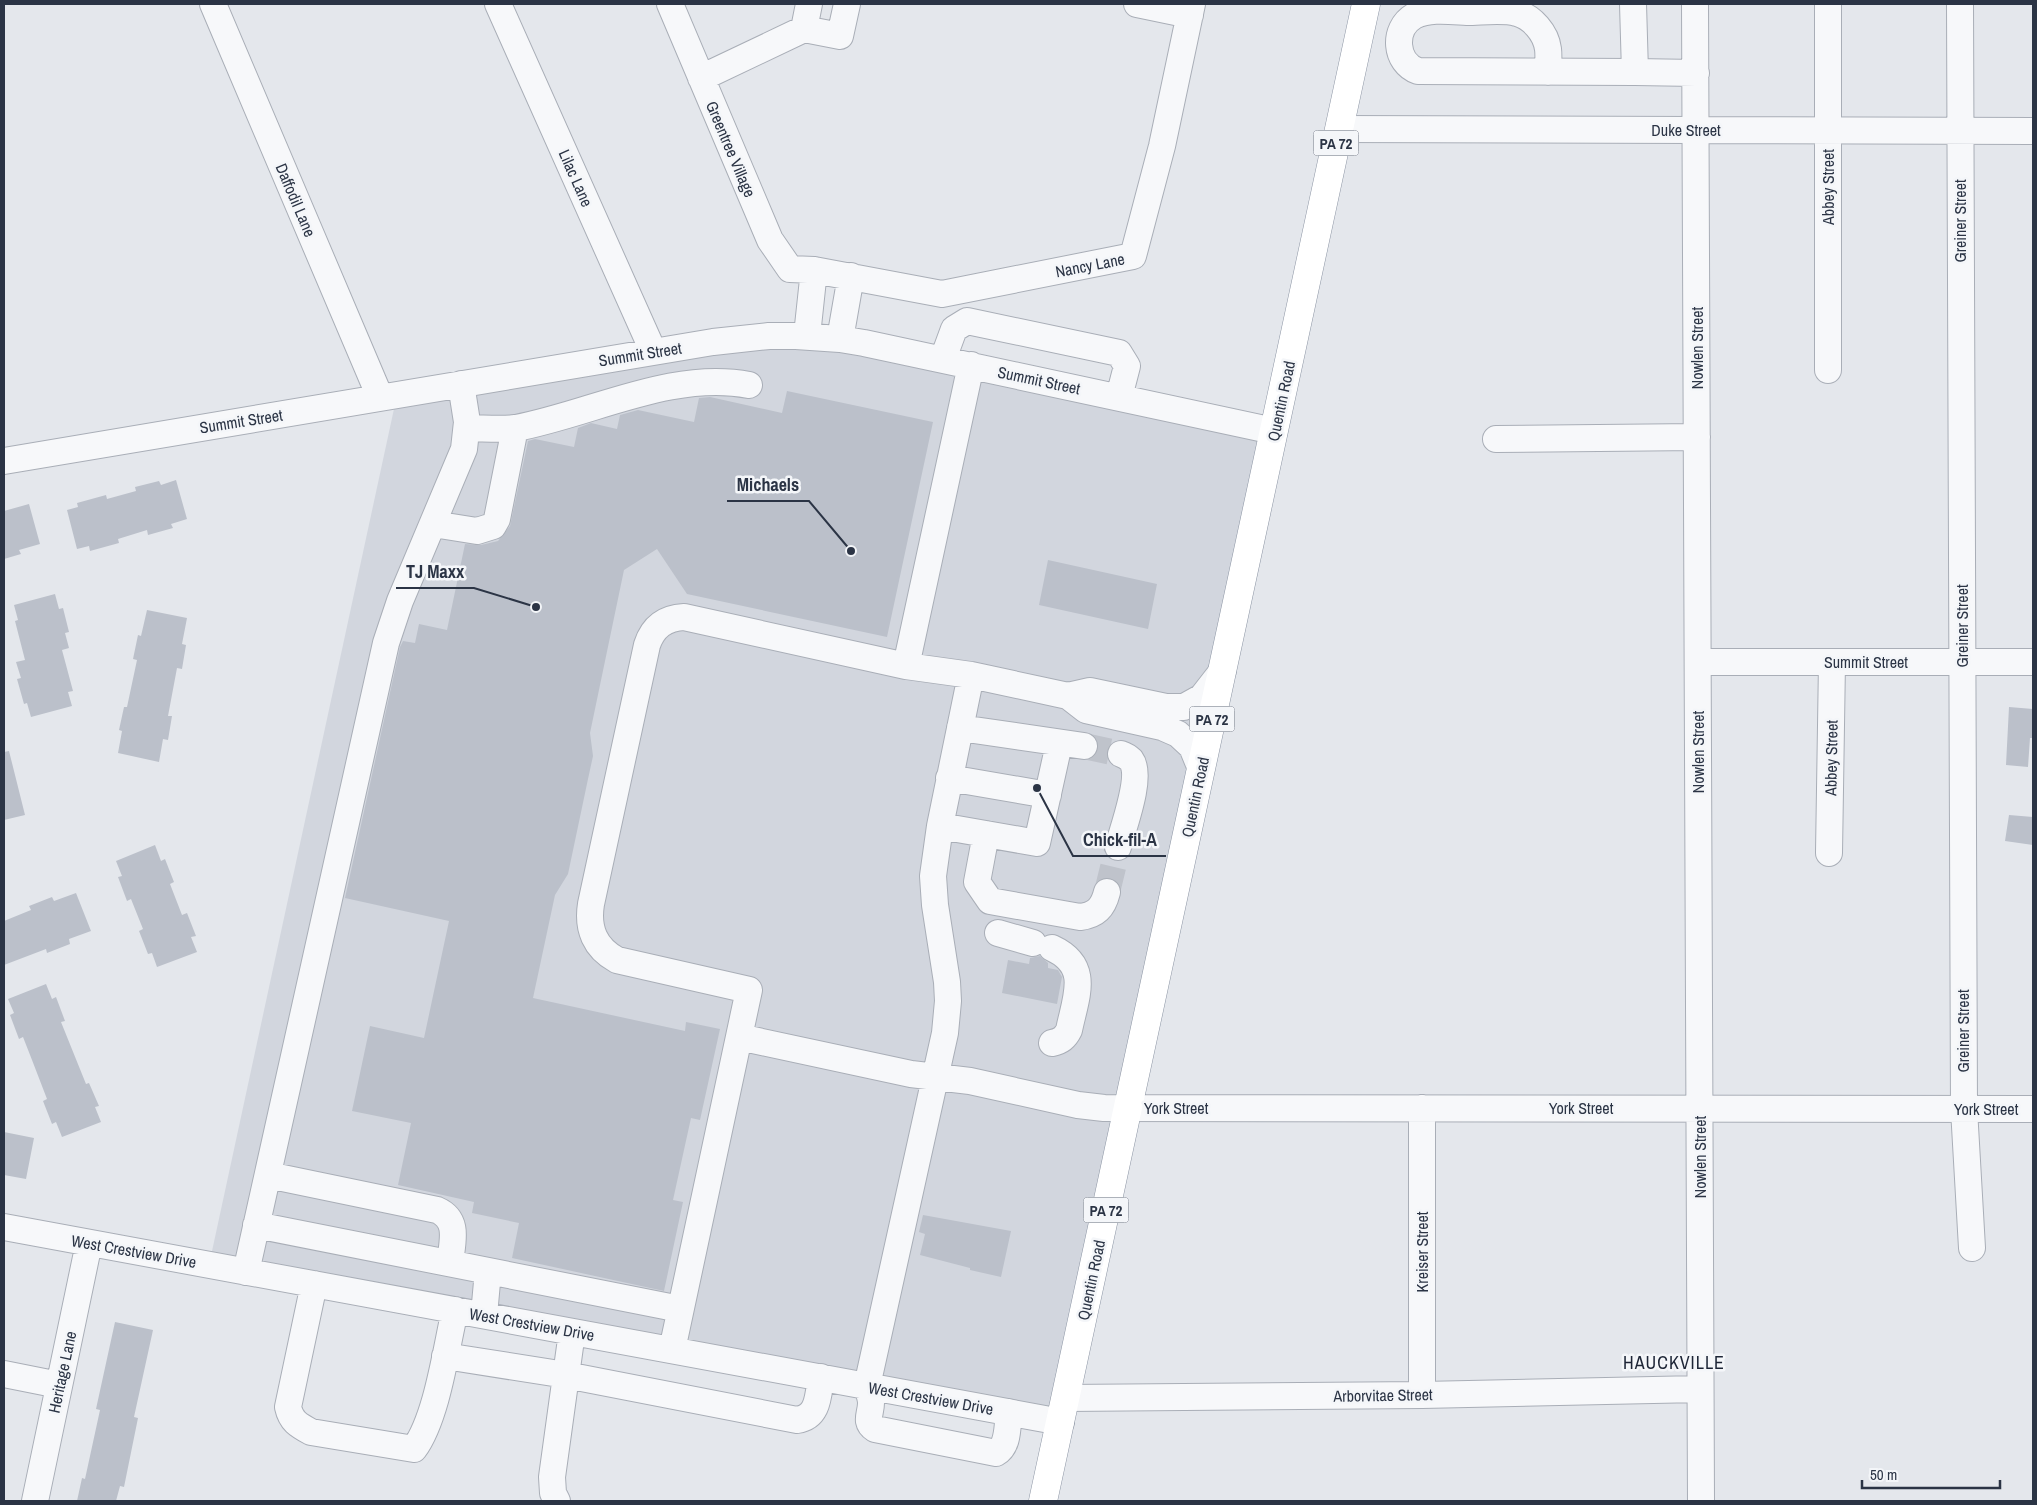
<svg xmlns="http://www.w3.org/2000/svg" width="2037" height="1505" viewBox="0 0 2037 1505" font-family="'Archivo Narrow',sans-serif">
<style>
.built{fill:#d2d6de}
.building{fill:#bbc0ca}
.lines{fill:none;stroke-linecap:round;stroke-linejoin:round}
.minor-tunnel{stroke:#bfc3cb;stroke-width:26;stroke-dasharray:26 13;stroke-linecap:butt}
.minor-casing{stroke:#a9aeb7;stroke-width:28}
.highway-casing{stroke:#8b94a3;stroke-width:29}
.minor{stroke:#f7f8fa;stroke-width:26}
.highway{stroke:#fff;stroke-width:28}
.labels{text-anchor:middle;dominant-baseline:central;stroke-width:5;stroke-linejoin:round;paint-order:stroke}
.shield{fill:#f4f6f9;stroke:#676e7b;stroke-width:1}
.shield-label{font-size:15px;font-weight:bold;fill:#2b3445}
.street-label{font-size:16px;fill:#2b3445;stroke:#f4f6f9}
.neighbourhood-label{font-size:18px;letter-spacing:1px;fill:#1d2536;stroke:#f4f6f9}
.leader{fill:none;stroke:#2b3445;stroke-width:2}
.callout-dot{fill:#2b3445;stroke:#f4f6f9;stroke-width:2}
.callout-label{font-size:18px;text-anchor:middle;font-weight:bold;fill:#2b3445;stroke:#f4f6f9;stroke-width:5;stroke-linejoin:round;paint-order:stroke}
</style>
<rect width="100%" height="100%" fill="#e4e7ec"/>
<path class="built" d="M769 336 1274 431 1061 1422 209 1265 397 395Z"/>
<path class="building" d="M787 391 933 422 887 637 687 594 657 549 624 570 590 733 593 756 588 779 568 874 555 895 533 998 685 1031 686 1022 720 1029 700 1120 691 1118 673 1200 683 1202 664 1291 512 1258 519 1223 472 1213 474 1202 398 1185 411 1123 352 1111 370 1026 424 1038 449 921 345 898 400 647 403 641 415 643 419 624 447 630 465 544 481 545 498 541 510 526 528 441 535 439 574 447 578 428 591 423 617 429 620 415 638 410 694 422 699 398 710 397 782 413Z
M176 480 187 519 171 524 173 528 148 535 147 530 118 539 119 543 90 551 89 546 77 549 67 510 78 507 77 503 106 495 107 499 136 491 135 487 159 481 161 485Z
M29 504 40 544 19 550 21 554 4 559V511Z
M1048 560 1157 584 1148 629 1039 605Z
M55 594 59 609 63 608 69 632 65 633 69 648 62 650 73 691 68 692 72 706 31 717 27 703 24 704 17 679 21 678 16 662 25 660 15 621 18 620 14 605Z
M147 610 187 618 182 644 186 645 182 669 177 668 168 716H172L168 740 163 739 159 762 118 753 122 731 119 730 124 707H127L137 660 133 659 138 635 141 636Z
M2009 707 2033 709V738H2030L2028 767 2006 765Z
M9 751 25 815 4 820V752Z
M2009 815 2033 817V845L2005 841Z
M155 845 161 861 165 859 174 882 170 884 182 915 187 913 196 936 191 937 197 952 157 967 152 953 148 954 139 931 143 929 131 899 127 901 118 877 122 876 116 861Z
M76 893 91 931 69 939 70 944 47 953 46 949 4 965V921L31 910 29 906 52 897 54 901Z
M1040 956 1048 963V968L1058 970 1062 977 1057 1004 1002 993 1008 960 1029 964 1030 958Z
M46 984 52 999 56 997 65 1021 61 1022 86 1084 89 1083 99 1106 95 1107 101 1122 62 1137 56 1122 52 1124 43 1101 47 1099 32 1060 23 1037 19 1039 10 1015 14 1013 8 999Z
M4 1132 34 1138 26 1179 4 1175Z
M923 1215 1011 1231 1001 1277 970 1270V1268L920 1255 925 1234 919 1232Z
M115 1322 153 1330 134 1417 138 1418 124 1487 120 1486 116 1501H77L82 1478 85 1479 100 1410 96 1409Z"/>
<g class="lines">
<path class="minor-tunnel" d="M1084 746 1121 754
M1107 892 1118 847"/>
<g class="minor-casing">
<path id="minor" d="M213 4 380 397
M498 4 653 351
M670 4 770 240 790 269 814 270 942 294 1133 256 1162 146 1192 4
M1137 4 1190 15
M1633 4 1635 72 1696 73
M1695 4 1701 1501
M1960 4 1964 1109 1972 1248
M804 29 809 4
M1548 72C1548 65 1549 56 1548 49 1546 33 1532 17 1517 13 1504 9 1481 12 1467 12 1450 11 1429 8 1414 16 1392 29 1395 63 1418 71L1635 72
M701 78 804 29 840 36 847 4
M1339 129 2033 131
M810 337 808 326 814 270
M840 339 851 276
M943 359 954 329 967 321 1119 353 1127 366 1119 397
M1828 370V4
M467 428C482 428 501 430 516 428 591 414 672 370 749 385
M1496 439 1697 437
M4 461 713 342 769 336H796L840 339 864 343 1274 431
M433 524 477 531 493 526 497 519 515 428
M1698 662H2033
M906 666 971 365
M971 675 940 826 933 876 935 905 947 982 948 1001 945 1033 867 1386C868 1391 871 1397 871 1403 871 1414 864 1422 875 1429L996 1453C1009 1446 1007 1426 1009 1412
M1068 696 1090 691 1166 707H1184L1202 697 1223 670
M960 728 1084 746
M949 778 1048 795
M940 826 1037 843 1059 744
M986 834 977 882 990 901 1080 917C1096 915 1103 908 1107 892
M1118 847C1123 828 1143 776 1131 760 1129 758 1124 755 1121 754
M1829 853 1832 662
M998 933 1033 943
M1052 948C1091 966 1076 996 1069 1030 1065 1038 1061 1041 1052 1043
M739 1037 911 1074 970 1081 1078 1105 1104 1108 2033 1109
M1422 1108V1395
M268 1175 437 1210C460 1220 452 1242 450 1263
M256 1225 680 1309
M4 1227 1061 1422
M246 1272 386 643 400 601 464 449 467 422 461 384
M314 1284 288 1407C291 1421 298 1425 311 1432L414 1449C437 1418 446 1349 455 1310
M484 1315 488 1271
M672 1350 749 990 617 960C595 948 587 929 591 904L647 645C653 627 665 618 684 617L906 666 971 675 1068 696 1086 710 1162 727 1178 734 1192 747 1201 769
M445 1356 566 1375 797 1420C819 1417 818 1395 821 1377
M4 1374 59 1385
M1066 1398 1422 1395 1700 1389
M35 1501 89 1243
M557 1501 553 1493 552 1477 572 1332"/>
</g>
<g class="highway-casing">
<path id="highway" d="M1043 1501 1366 4"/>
</g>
<use href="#minor" class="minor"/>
<use href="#highway" class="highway"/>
</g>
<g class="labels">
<g class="shield">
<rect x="1313.5" y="130.5" width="45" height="25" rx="4"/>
<rect x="1189.5" y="706.5" width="45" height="25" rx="4"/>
<rect x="1083.5" y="1197.5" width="45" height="25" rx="4"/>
</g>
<g class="shield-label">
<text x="1336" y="143">PA 72</text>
<text x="1212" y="719">PA 72</text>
<text x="1106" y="1210">PA 72</text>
</g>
<g class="street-label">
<text x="1686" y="130">Duke Street</text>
<text transform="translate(731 149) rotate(67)">Greentree Village</text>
<text transform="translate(576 178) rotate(66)">Lilac Lane</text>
<text transform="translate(1828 187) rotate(-90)">Abbey Street</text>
<text transform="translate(296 200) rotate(67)">Daffodil Lane</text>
<text transform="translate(1960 221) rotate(-90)">Greiner Street</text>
<text transform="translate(1090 265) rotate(-11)">Nancy Lane</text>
<text transform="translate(1697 348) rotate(-90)">Nowlen Street</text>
<text transform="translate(640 354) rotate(-9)">Summit Street</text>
<text transform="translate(1039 380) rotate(12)">Summit Street</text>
<text transform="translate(1281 401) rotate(-78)">Quentin Road</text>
<text transform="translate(241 421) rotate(-9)">Summit Street</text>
<text transform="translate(1962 626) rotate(-90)">Greiner Street</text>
<text x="1866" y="662">Summit Street</text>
<text transform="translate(1698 752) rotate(-90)">Nowlen Street</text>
<text transform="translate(1831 758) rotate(-89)">Abbey Street</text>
<text transform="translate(1195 797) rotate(-78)">Quentin Road</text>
<text transform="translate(1963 1031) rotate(-90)">Greiner Street</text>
<text x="1176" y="1108">York Street</text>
<text x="1581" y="1108">York Street</text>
<text x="1986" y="1109">York Street</text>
<text transform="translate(1700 1157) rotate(-90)">Nowlen Street</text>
<text transform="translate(134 1251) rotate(10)">West Crestview Drive</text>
<text transform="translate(1422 1252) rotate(-90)">Kreiser Street</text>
<text transform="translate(1091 1280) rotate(-78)">Quentin Road</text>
<text transform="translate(532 1324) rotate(10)">West Crestview Drive</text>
<text transform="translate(62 1372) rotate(-78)">Heritage Lane</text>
<text transform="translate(1383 1395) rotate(-1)">Arborvitae Street</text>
<text transform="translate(931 1398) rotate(10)">West Crestview Drive</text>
</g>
<g class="neighbourhood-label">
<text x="1674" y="1362">HAUCKVILLE</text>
</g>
</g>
<path class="leader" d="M851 551L809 501H727M536 607L474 588H396M1037 788L1073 856H1166"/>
<g class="callout-dot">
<circle cx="851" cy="551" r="5"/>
<circle cx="536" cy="607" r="5"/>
<circle cx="1037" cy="788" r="5"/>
</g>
<g class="callout-label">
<text x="768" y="491">Michaels</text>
<text x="435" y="578">TJ Maxx</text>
<text x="1120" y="846">Chick-fil-A</text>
</g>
<rect width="2037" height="1505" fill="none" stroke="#2b3445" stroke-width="10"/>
<path d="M1862 1480v8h138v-8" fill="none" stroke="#2b3445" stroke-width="2.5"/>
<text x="1870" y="1480" font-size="15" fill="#2b3445" stroke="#f4f6f9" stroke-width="4" paint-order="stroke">50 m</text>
</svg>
